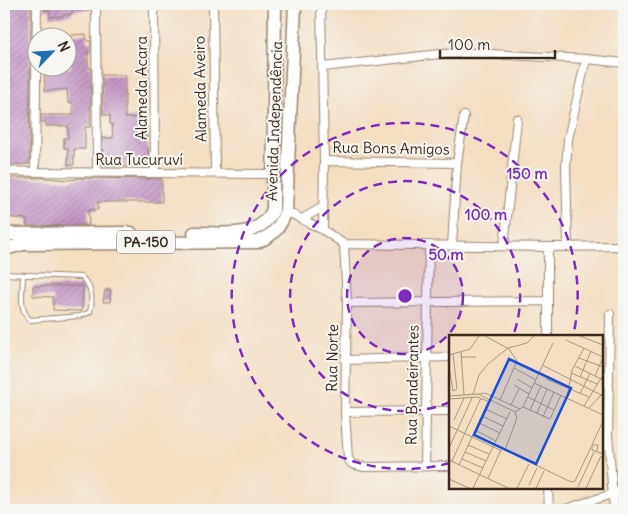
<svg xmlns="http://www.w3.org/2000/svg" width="628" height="514" viewBox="0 0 628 514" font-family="Delius,sans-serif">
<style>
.building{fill:url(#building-hatch)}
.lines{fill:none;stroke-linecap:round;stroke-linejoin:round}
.lane-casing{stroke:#978470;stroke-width:6}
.street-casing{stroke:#978470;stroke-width:10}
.primary-casing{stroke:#978470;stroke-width:15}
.lane{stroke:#fff;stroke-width:4}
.street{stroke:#fff;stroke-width:8}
.primary{stroke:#fff;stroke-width:12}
.ring{fill:none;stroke:#7b2cbf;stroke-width:2.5;stroke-dasharray:9 6}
.labels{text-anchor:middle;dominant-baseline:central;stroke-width:4;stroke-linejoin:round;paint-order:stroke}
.shield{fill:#f6f6f2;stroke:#73675e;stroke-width:1}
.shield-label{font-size:14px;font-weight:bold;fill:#3b2a1e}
.street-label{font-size:15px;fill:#3b2a1e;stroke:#f6f6f2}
.inset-road{fill:none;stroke:#a99680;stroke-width:1}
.view{fill:#1d4ed8;fill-opacity:0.15;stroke:#1d4ed8;stroke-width:2.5}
.inset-edge{fill:none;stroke:#3b2a1e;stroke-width:2.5}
.centre{fill:#7b2cbf;stroke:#f6f6f2;stroke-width:2.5}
.ring-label{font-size:15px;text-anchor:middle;font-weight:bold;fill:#7b2cbf;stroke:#f6f6f2;stroke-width:4;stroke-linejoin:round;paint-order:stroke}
</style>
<defs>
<pattern id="building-hatch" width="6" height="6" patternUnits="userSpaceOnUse" patternTransform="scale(1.25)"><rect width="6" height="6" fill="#c193c4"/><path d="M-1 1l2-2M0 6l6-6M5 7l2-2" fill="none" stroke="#9e789f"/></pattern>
</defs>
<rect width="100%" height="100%" fill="#f6f6f2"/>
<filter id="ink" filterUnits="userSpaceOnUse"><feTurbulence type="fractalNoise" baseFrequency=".02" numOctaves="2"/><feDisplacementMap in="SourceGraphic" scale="10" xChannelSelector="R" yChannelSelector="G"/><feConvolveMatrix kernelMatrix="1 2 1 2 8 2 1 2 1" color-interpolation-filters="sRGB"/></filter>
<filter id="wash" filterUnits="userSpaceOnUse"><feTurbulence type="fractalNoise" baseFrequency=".0096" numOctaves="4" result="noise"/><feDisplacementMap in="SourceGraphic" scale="20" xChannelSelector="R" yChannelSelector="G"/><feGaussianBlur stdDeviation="1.12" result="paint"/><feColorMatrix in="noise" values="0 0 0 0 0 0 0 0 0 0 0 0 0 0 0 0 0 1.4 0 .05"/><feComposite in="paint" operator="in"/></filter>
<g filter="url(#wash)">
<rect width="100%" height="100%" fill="#f3dec2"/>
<g id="blocks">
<path class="building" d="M4 4H30V9H31L29 164 4 165Z
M44 4H90V10L72 11V14L64 15V16L50 17V10H44Z
M86 34 87 41H91V52H87L89 68H91L90 127H85V149H74V165H68V148H64V138H68V126H46V122H41V115H73V103H68L67 89 45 91 44 69V68H71L69 42 72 41V35Z
M102 75H125V118L138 117 139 126H146L149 162H129V166H103L102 138H113L112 124H110V115H103Z
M4 178H44L69 180 77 179V178L162 179V202H98V210H88L89 225 27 226V219L4 217Z
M33 286H83L82 311 53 310V297L33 296Z
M105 290H111L110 302H103Z"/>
</g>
</g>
<g filter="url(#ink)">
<use href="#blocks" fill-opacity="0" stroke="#978470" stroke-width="1"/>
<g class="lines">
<g class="lane-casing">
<path id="lane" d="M4 274 81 277C92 286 93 299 90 312L80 316 30 320C18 310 23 289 23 275"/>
</g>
<g class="street-casing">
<path id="street" d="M96 4 97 173
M154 4 155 173
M213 4 215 173
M321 4 324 161 323 230
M323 67 440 54 470 53 586 59 624 63
M324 161 457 163
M4 171 35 172 274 174
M35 172 37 4
M286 211 323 230 344 244 548 247 624 246
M302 219 323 207
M344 244 347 303 345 412 348 459 352 464 363 467 450 466
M452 246 457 163 464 116
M504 246 517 119
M568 247 566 166 568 139 586 59
M347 303 548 301
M610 314 608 434 614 510
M548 336V247
M345 360 450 357
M345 412 450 411
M425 466 429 245
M548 488 549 510
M563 510 624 490"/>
</g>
<g class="primary-casing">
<path id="primary" d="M194 233C222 232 259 241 273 210L275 4
M4 234 131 233
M4 249 24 244 257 242C274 235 280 227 286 211L295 4"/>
</g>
<use href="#lane" class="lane"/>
<use href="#street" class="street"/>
<use href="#primary" class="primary"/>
</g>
</g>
<circle cx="405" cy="296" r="58" fill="#7b2cbf" fill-opacity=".12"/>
<g class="ring">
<circle cx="405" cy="296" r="58"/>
<path d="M450 402A115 115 0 1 1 513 336"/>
<path d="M450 463A173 173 0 1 1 573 336"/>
</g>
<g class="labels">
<rect class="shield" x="117" y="230.5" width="58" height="23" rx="4"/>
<g class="shield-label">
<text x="146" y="242">PA-150</text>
</g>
<g class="street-label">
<text transform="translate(141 88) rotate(-90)">Alameda Acara</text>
<text transform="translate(200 89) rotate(-91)">Alameda Aveiro</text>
<text transform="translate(274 121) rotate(-88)">Avenida Independência</text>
<text transform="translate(391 148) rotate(1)">Rua Bons Amigos</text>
<text x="139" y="159">Rua Tucuruví</text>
<text transform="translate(332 358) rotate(-89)">Rua Norte</text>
<text transform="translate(412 385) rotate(-89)">Rua Bandeirantes</text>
</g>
</g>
<g transform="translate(449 335)">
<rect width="154" height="154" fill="#f3dec2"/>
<path class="inset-road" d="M36 1 60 14 68 26 51 65M131 1 154 10M117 5 154 22M12 17 15 60M0 20 21 14 30 1M12 22H27M130 23 154 32M93 30 154 61M126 31 154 45M0 32 4 56M65 33 87 45M122 38 148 49M146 41 154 22M131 42 142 16M68 44 83 53M97 44 140 62M85 48 154 80M65 50 80 59M4 56 8 54 4 19M24 59 30 40 39 29 59 13 78 8 85 1M30 59 36 58 71 74M131 59 141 38M0 61 29 59 66 77 68 83 56 115 122 147 126 146 142 112M79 62 105 75M118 63 123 35 135 13M0 64 28 62 41 67M62 70 70 54M135 71 154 40M74 72 101 84 112 60M140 73 153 59M36 74 58 84M81 75 92 51M66 77 74 72 104 8M88 78 98 54M33 81 54 91M94 82 105 57M5 85 15 63M30 88 51 98M0 91 53 116M26 95 47 106M19 110 40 119M143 110 154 86M0 113 23 63M148 116 149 110H143V115L154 119M16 117 37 126M13 124 34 133M0 125 59 153M3 126 32 63M10 130 39 67M39 143 52 115M0 144 20 153M80 150 88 133M129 152 145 117M24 153 61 77M68 153 80 129M87 153 95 136M137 153 152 121"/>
<path class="view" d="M60 24 122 53 87 129 25 100Z"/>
<rect width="154" height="154" class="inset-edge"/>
</g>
<circle cx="405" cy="296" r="8" class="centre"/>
<g class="ring-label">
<text x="527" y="179">150 m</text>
<text x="486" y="220">100 m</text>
<text x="446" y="260">50 m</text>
</g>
<rect width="628" height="514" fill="none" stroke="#f6f6f2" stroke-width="20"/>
<g transform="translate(52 52) rotate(65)"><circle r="24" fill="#f6f6f2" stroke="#aba49d"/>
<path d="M0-4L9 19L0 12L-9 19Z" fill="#1f6fb2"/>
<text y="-8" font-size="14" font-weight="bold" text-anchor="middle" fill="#3b2a1e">N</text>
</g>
<path d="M440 50v8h115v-8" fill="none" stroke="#3b2a1e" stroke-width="2.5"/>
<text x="448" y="50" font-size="15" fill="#3b2a1e" stroke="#f6f6f2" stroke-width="4" paint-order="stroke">100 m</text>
</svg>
